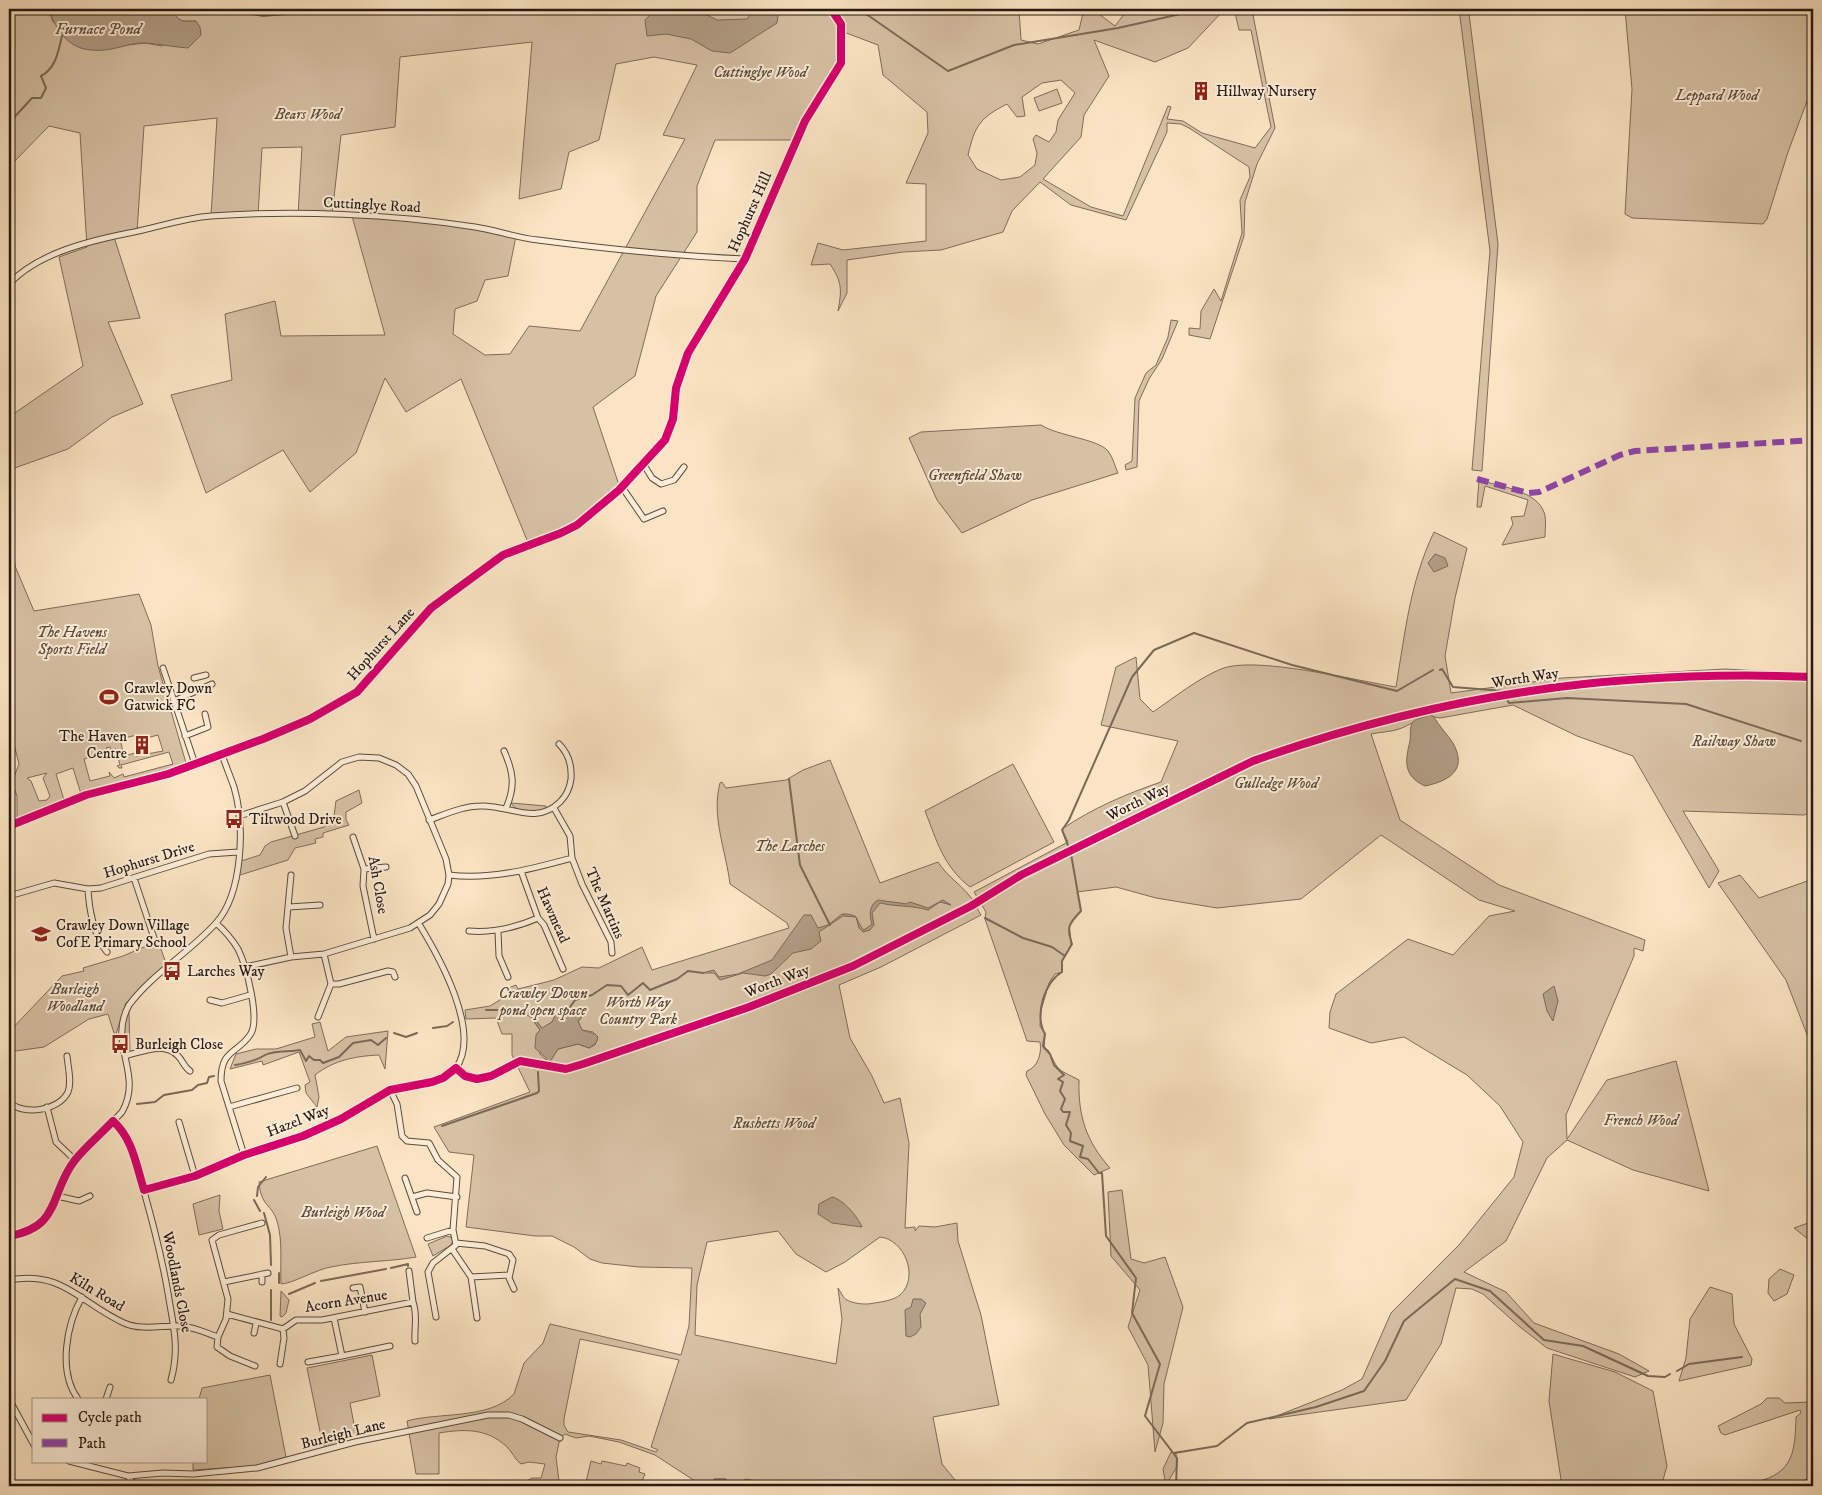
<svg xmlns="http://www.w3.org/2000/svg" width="1822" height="1495" viewBox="0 0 1822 1495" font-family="'IM FELL DW Pica',serif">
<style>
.green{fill:#d7c1a5;stroke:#7e6c5c;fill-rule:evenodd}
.water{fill:#b29f87;stroke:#7a6958}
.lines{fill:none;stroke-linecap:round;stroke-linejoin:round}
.stream{stroke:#7a6958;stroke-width:2}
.minor-casing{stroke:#5a4b3e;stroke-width:7}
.tertiary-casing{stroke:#5a4b3e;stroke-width:8}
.minor{stroke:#fcedd8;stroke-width:5}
.tertiary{stroke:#fcedd8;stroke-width:6}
.quiet{stroke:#8e44ad;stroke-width:6;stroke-dasharray:12 6;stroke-linecap:butt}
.cycleway-casing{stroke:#fcedd8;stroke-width:11}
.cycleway{stroke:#d6006c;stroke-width:8}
.labels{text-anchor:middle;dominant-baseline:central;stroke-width:4;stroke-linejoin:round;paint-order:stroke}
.park-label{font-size:15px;font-style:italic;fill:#5a4b3e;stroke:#fcedd8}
.poi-label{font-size:15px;fill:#251812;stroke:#fcedd8;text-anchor:start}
.street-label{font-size:15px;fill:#251812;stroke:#fcedd8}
.water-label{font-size:16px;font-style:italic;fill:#5d4e41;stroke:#fcedd8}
</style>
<rect width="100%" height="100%" fill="#fbe4c3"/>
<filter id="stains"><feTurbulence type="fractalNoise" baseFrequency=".004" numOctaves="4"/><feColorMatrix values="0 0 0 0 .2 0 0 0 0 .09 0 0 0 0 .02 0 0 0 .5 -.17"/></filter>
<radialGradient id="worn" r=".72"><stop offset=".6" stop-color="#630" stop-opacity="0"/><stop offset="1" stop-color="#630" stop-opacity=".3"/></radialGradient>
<path class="green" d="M9 9H48L53 22 128 45 145 43 162 46 196 21C187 21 179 23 175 15L179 9H1019L1021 40 1038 44 1079 30 1084 9H1098L1099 14 1115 26 1128 9H1256L1253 15 1275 128 1257 164 1245 202 1244 236 1210 339 1189 335V328L1200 329 1201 311 1214 289 1221 301 1242 233 1240 200 1250 177 1249 167 1189 128 1181 124 1167 123V132L1126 220 1071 205 1040 182 1012 211 1003 232 941 250 903 252 847 260V293L838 311C842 289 842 282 830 264L811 265 818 243 843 250 926 241V184L906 183 928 133 927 112 883 75 878 45 841 31V63L797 140H715L697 186V232L656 296 635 376 593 407 620 488 577 525 529 545 461 379 406 412 385 378 356 453 310 492 283 450 206 493 171 395 232 380 225 314 275 301 281 336 385 335 352 216 405 218 516 236 508 276 485 280 477 301 455 309 453 334 485 355 510 354 529 326 580 331 685 139 663 135 697 65 654 57 616 64 599 140 569 152 561 189 519 199 532 42 400 57 395 127 341 135 332 215H298L302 147 262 148 258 215 211 216 217 118 144 126 137 232 114 237 140 318 108 322 143 404 112 417 68 449 9 470V417L83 366 59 257 87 247 80 133 49 126 9 167ZM1223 11 1235 13 1239 30H1251L1271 127 1255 148 1202 133 1183 121 1167 119 1171 107 1168 106 1123 216 1091 207 1043 179 1081 137 1084 115 1109 76 1094 40 1155 62 1188 48ZM1061 80 1075 93 1058 120 1056 132 1049 142 1036 135 1033 139 1037 153 1035 165 1020 177 1001 180 977 169 968 155C975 125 980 118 1007 104L1017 117 1025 116 1022 97 1042 83Z
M1459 9H1468L1469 14 1498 244 1482 471 1472 470 1490 251Z
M1625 9H1813V85L1788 152 1767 219 1763 224 1632 218 1625 214 1632 89Z
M1057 89 1062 103 1039 111 1034 98Z
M1171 320 1178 321 1162 359 1149 379 1139 401 1137 467 1126 470 1125 465 1132 461 1135 398 1146 373 1156 365 1168 337Z
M1041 425C1058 436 1098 439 1108 451 1113 457 1115 467 1118 473L1032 500 962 533 937 500 909 438 921 432Z
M1479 480C1498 486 1534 490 1543 510 1547 517 1545 529 1545 537L1502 545 1513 524 1511 517 1524 516 1528 500 1485 486 1481 507H1477Z
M1434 532 1467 548 1455 598 1445 656 1451 693 1562 678 1725 669 1813 674V811L1804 815 1683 811 1719 871 1709 888 1633 756 1577 736 1513 705 1440 718C1419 713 1417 723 1399 729 1391 732 1380 732 1371 734L1400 820 1499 885 1645 940 1643 951 1634 948V956L1566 1115 1567 1139 1607 1080 1676 1061 1709 1191 1633 1170 1567 1140 1547 1158 1506 1241 1464 1272 1506 1292 1534 1323 1619 1354 1649 1371 1635 1377 1547 1348 1520 1327 1483 1294 1472 1289 1456 1288 1441 1344 1406 1400 1269 1419 1342 1390 1362 1379 1391 1313 1459 1245 1514 1177 1523 1142 1500 1106 1467 1075 1404 1037 1371 1043 1329 1028 1330 1012 1336 994 1408 939 1453 955 1489 916 1515 911 1479 900 1381 835 1301 899 1217 908 1156 898 1116 887 1077 892 1081 911C1064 928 1071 925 1071 945L1062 961V972L1055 974 1049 983 1041 1010 1040 1026 1045 1034 1044 1049 1048 1050C1060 1073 1056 1068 1079 1080 1078 1116 1086 1141 1110 1168L1094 1175 1064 1145 1045 1114 1026 1075 1027 1071C1038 1067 1042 1053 1040 1042L1027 1041 985 919 986 912 974 892 1068 842 1062 829C1093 808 1126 794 1161 782L1178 741 1101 725 1116 667 1136 657 1140 699 1153 712C1175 697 1197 679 1221 669 1254 655 1358 681 1396 687 1405 633 1410 582 1434 532Z
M9 538 14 552 15 566 34 611 139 594 151 625 158 666 186 763 195 764 82 797 73 768 56 774 65 803 17 823V796L12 782 19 764 9 725ZM137 735 139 740 158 735 163 751 136 756 135 753 124 756 120 739ZM110 747 111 750 116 749 120 765 117 766 119 768H122L121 765 169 752 173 764 124 777 123 774 114 778 109 772 110 776 90 781 84 759 101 753 108 755 106 748ZM47 773 43 778 50 796 47 800 39 801 31 781 27 778Z
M830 760 880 883 938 862C948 878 964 886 974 902L970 906 975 905 981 915 881 967 839 985 850 1038 872 1076 884 1103 900 1098 909 1143 905 1228 915 1227V1231L919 1226 935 1227 957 1223 958 1241 981 1315 999 1405 933 1417 942 1464 960 1486H770L768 1483 745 1479 742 1484 728 1485 726 1479H714L711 1482 698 1483 655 1455 619 1442 589 1436 576 1438 565 1434 560 1438 556 1457 559 1481 581 1486H517L532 1478H541L545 1464 529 1462 521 1464C515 1460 512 1451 506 1446 486 1428 464 1429 439 1433V1474H416L407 1421C438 1412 489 1420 514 1394L524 1363 543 1343 550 1324 681 1355 689 1326 692 1268 639 1267 602 1263 590 1259 574 1247 552 1236H535L466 1227 474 1155 449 1152 434 1127 530 1092 512 1055V1034H502L496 1018 466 1019 465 1010 490 1006 508 995 506 989 516 985 518 989 554 980 582 967 599 968 642 947 652 970 789 928 787 923 730 884C726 851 711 816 720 783L722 782 726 788 786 780 803 770ZM568 1010H575L581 1018 578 1022 582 1030 593 1032 597 1040 595 1045 589 1048 578 1044 558 1049 549 1063 540 1054 537 1034 540 1030 529 1015 535 1018 542 1029 552 1022 558 1012ZM778 1231 796 1254 826 1272 845 1262 880 1237C904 1239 920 1277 900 1295 894 1300 882 1302 874 1303 867 1305 854 1304 847 1300 843 1298 841 1292 838 1288L842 1319 836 1364 695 1335 697 1285 707 1242ZM580 1339 679 1360 651 1447 658 1450 656 1452 621 1440 568 1432 564 1425V1419Z
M1013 764 1054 842 970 887C943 866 937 841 925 811Z
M359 790 362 803 346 812V820L349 825 323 833V837L315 839 316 843 295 848 288 860 237 876 238 862 260 855 265 846 271 842 324 827 334 816 336 801Z
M511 803 546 806V809C536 812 518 815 511 803Z
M1740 875 1759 898 1813 879V1050L1786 980 1718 883Z
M158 941 166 963 126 1003 116 1034 114 1033 108 1014 89 1019 44 1047 9 1052V1032L62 976 84 971 83 968 123 956Z
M134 1001 129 1012 130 1051 125 1046C122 1029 125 1015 134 1001Z
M320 1022 328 1051 346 1037 388 1031 385 1069 379 1055C356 1056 334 1060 315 1075L319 1097 317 1107 306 1093 305 1085 310 1082 299 1052 263 1065 262 1061 230 1069 236 1054 256 1049H276L315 1037 312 1024Z
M377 1146 416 1257C388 1262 359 1261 331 1267 317 1269 292 1284 281 1284 280 1263 283 1241 277 1221 271 1203 261 1207 259 1182Z
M1122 1190 1131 1259 1144 1263 1165 1257 1183 1307 1164 1384 1163 1423 1155 1452 1148 1365 1128 1327 1140 1290 1111 1256 1108 1192Z
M220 1195 219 1211 223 1229 199 1235 193 1204Z
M1813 1217V1243L1794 1228 1811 1222Z
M447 1236 454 1238 451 1245 433 1256 428 1244Z
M1780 1269 1794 1275 1787 1294 1774 1301 1768 1293 1769 1279Z
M1710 1287 1732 1294 1734 1324 1752 1359 1751 1365 1679 1381 1686 1358 1690 1319Z
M281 1291 289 1300 286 1313 282 1317 280 1316Z
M1553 1354 1615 1372 1653 1391 1667 1466 1663 1480 1655 1486H1562L1549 1401Z
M372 1355 380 1396 350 1403 356 1435 323 1446 307 1368Z
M270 1375 286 1457 256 1466 193 1470V1461H206V1399H199L202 1388Z
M1767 1398H1779L1785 1403 1813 1402V1481L1806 1479 1801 1486H1756V1482C1794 1473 1795 1451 1796 1417L1801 1413 1800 1410 1725 1435 1721 1433 1718 1426 1761 1404Z
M1171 1452 1176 1453 1177 1467 1167 1483 1168 1486H1166L1163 1469Z
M591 1461 601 1464 602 1461 626 1466 627 1463 640 1468 639 1472 645 1474 640 1486H585Z"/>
<path class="water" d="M48 9H179L175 14C179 23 187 21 196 21L200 27 201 35 188 48C174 47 160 44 146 43 132 42 118 49 104 50 71 53 60 36 48 9Z
M665 9H695L717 20 747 19 754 9H779L777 23 730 53 712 51 691 39 666 34 647 36 645 20 653 12Z
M1435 554 1445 558 1448 566 1434 572 1428 563Z
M1431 715 1434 717C1439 726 1447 734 1453 743 1468 770 1449 781 1425 786 1403 776 1405 761 1410 741 1411 735 1409 727 1413 722 1416 718 1425 717 1431 715Z
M878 900C883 901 902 903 906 904L910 902 928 908 943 900 951 905 940 902 928 910C910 905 897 907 880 903L872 913 874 925 870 930 863 932 859 928 856 917 843 916 819 932 821 941 811 949 793 953 771 974 765 976 743 973 720 980 714 973H702L714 970 719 977 738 974 772 960 804 915H811L818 928 828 925 842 914C862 914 854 920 864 930L872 924C869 915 869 905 878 900Z
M1554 986 1558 1001 1553 1021 1547 1011 1543 994Z
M519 1010 531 1014 542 1028 552 1022 556 1013 578 1010 581 1012 582 1017 578 1021 582 1030 595 1034 598 1037 596 1043 589 1048 578 1044 558 1049 548 1065 546 1058 535 1048 536 1035 540 1030 532 1018Z
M832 1197C843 1199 858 1217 862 1227L832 1223 818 1214 819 1204Z
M913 1299H921L926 1303 920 1314 921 1327 916 1334 910 1337 906 1336 905 1310 911 1307Z
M714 1479H726L727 1486H701L698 1483 711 1482Z"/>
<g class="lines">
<path class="stream" d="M227 9 263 16 344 9
M859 9 948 71 1014 45 1118 28 1203 9
M9 123 32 98H41L46 88 41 76C56 68 58 52 62 36
M1440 670 1442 669 1453 687 1503 691
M1506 698 1509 703 1567 698 1686 704 1801 741
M789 779 800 865 830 925
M1069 848 1062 830 1069 820 1132 677 1154 650 1194 633 1292 665 1397 691 1433 670
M1071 854 1081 911C1069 924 1066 926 1072 944L1062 961V972C1045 982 1034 1015 1045 1034L1043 1046 1050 1054 1054 1065 1064 1075 1058 1079 1063 1082 1060 1091 1065 1099 1061 1109 1063 1112H1070L1066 1125 1071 1133 1070 1141 1083 1146 1080 1157 1088 1159 1099 1173H1102L1106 1236 1136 1278 1132 1313 1160 1364 1145 1416 1177 1458 1176 1486
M985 918 1023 938 1052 947 1065 956
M486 1010H519
M568 1010 575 1000 592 995 607 985 621 986 628 995 643 983 650 990 677 979 688 971 703 973
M433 1028 447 1026 453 1022
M394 1033 406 1037 417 1033
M235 1065C246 1063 256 1061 265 1055 274 1050 289 1052 300 1050L306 1061 309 1056 314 1060H320L323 1063 339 1057 353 1043 371 1040 378 1045 386 1038
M137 1104 155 1102 164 1095 192 1090 198 1085 207 1083 209 1077 214 1076
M442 1126 537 1093 539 1091 538 1072
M257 1196 258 1187 266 1177
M254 1200 260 1211
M264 1213 270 1235 271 1265
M391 1268 408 1264V1266
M321 1281 386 1269
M279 1283V1273
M289 1294 315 1283
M271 1320V1290
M1677 1371 1689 1364 1742 1357
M1174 1453 1217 1446 1247 1423 1316 1407 1364 1391 1385 1361 1404 1321 1455 1279 1490 1291 1544 1340 1583 1346 1648 1376 1665 1377 1670 1374"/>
<g class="minor-casing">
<path id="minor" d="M9 284C38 253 89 241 129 233 156 228 183 218 211 216 294 210 392 214 475 227 496 230 517 238 538 240 607 249 676 256 745 259
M644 465 652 478 661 484 674 480 684 467
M622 487 644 519 663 511
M163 668 195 764
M194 678 206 675
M174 701 212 684
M185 736 208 727 205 714
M504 751C513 771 516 786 506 808
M283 802 295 836
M554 808 570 836 572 858 582 884 611 942 612 953
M239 816 283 802 305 791 342 762 359 757 379 758 396 765 408 774 416 786 446 859 449 875 448 884 439 904 430 915 410 928 324 954 291 957 245 967
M429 820C446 814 463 806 481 806 510 805 535 826 560 802 566 796 570 787 571 779 572 765 569 754 559 744
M353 837 364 869 363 886 374 939
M364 869 386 867
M521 871 538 918 544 925 563 969
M449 875C492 880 531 869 572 858
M134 878 154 938
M88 889C89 909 94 937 107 952
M9 896 54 883 88 889 101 888 209 854 238 852
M289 907 320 905
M216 923C225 931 232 939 238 949 246 965 261 1020 250 1035 236 1055 221 1049 221 1081L244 1155
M469 931C494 933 515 928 538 918
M498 931 499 956 508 977
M291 957 286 928 291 875
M331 984H339L388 971 393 972 395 977
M210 1000 222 1003 250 995
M318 1017 331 984 324 954
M125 1056C141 1052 164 1041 178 1056 183 1061 184 1067 190 1071
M456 1068C475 1083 491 1078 510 1065
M390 1090 397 1104 402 1136 407 1141 429 1143 438 1160 457 1177 453 1230 456 1245 433 1263 428 1272 436 1317
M9 1102C23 1116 59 1111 68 1092 72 1082 68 1067 67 1056
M47 1107 56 1142 75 1160
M229 1107 297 1088
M113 1121 123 1130 130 1141C144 1192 159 1241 168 1293 173 1325 180 1347 171 1380
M179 1122 195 1176
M405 1178 417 1212
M144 1190C161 1185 179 1182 195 1176 212 1170 227 1161 244 1155 277 1143 309 1135 340 1120 357 1111 372 1098 389 1090 410 1081 440 1089 456 1068 482 1032 438 955 419 924
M57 1196 79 1201 90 1196
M412 1197 427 1193 457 1197
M9 1236C63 1227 48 1192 76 1159 90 1143 107 1128 122 1112 144 1073 107 1045 129 1005 153 973 189 953 216 923 243 893 245 825 234 787 230 776 226 766 222 755
M427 1238 453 1230
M456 1243 485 1246 509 1254 513 1260 509 1278 514 1289
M452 1249 471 1277 477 1318
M262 1274V1282
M471 1277 509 1275
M9 1280C63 1270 80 1303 124 1323 142 1331 163 1325 181 1326 194 1327 206 1333 218 1337L226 1319 228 1299 212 1240 219 1235 262 1223
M224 1282 268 1273
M353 1288 360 1287 365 1312
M413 1302C418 1316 414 1327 415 1341
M227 1314 283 1329 296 1320H322L413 1302 409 1271
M334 1318 342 1356 390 1346
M254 1333 256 1324
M218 1337 217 1347 230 1356 255 1366
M308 1362 342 1356
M280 1364 284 1338 283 1329
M9 1399 34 1445
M78 1399C58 1372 66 1325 82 1297
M106 1399 110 1387
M69 1461 128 1476 135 1486
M128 1476 163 1473 193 1474 257 1468 355 1442 488 1415H509L522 1419 560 1438"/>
</g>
<g class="tertiary-casing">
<path id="tertiary" d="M9 826 86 795 168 774 263 739 310 719 357 692 431 608 503 555 561 533 577 525 619 490 665 440 673 419 676 388 688 353 745 259 805 121 841 63V24L831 9"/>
</g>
<use href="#minor" class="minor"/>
<use href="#tertiary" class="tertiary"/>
<path class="quiet" d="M1477 479 1528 493 1539 492 1620 455 1635 451 1813 440"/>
<g class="cycleway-casing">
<path id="cycleway" d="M9 826 86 795 168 774 263 739 310 719 357 692 431 608 503 555 561 533 577 525 619 490 665 440 673 419 676 388 688 353 745 259 805 121 841 63V24L831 9
M9 1236C62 1227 49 1193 75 1160 86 1146 101 1134 113 1121 133 1139 136 1165 144 1190L195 1176 244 1155 303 1136 341 1119 390 1090 432 1082 443 1078 456 1068 465 1076 477 1079 491 1076 520 1061 566 1069 583 1064 749 1007 853 966 971 906 1021 875 1253 761C1438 695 1616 669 1813 677"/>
</g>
<use href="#cycleway" class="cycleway"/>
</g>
<defs>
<g id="building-bare" transform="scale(1.5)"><path d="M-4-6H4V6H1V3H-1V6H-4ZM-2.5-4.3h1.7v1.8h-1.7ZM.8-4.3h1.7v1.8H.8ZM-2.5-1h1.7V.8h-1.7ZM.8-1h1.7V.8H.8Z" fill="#8f2418" stroke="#fcedd8" stroke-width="2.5" paint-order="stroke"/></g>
<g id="stadium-bare" transform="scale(1.5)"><path d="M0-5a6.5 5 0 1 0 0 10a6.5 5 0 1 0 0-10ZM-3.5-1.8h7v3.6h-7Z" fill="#8f2418" stroke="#fcedd8" stroke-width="2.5" paint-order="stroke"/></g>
<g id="bus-bare" transform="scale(1.5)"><path d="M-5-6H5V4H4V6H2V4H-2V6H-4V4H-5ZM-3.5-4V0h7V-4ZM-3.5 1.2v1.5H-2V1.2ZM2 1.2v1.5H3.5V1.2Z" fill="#8f2418" stroke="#fcedd8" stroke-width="2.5" paint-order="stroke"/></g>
<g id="school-bare" transform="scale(1.5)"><path d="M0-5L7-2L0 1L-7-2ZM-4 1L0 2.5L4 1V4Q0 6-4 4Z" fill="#8f2418" stroke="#fcedd8" stroke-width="2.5" paint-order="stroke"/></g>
</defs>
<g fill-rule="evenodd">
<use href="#building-bare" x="1201" y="91"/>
<use href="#stadium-bare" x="109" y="697"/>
<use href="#building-bare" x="142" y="745"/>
<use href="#bus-bare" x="234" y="819"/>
<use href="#school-bare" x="41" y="934"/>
<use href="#bus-bare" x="172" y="971"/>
<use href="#bus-bare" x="120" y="1044"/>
</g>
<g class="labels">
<g class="park-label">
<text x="760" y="72">Cuttinglye Wood</text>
<text x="1717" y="95">Leppard Wood</text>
<text x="308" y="114">Bears Wood</text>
<text x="975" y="475">Greenfield Shaw</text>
<text x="72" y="632">The Havens<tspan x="72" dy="17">Sports Field</tspan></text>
<text x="1734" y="741">Railway Shaw</text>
<text x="1276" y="783">Gulledge Wood</text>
<text x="790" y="846">The Larches</text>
<text x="75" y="989">Burleigh<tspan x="75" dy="17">Woodland</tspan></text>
<text x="543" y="993">Crawley Down<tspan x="543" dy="17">pond open space</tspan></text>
<text x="638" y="1002">Worth Way<tspan x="638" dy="17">Country Park</tspan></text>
<text x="1641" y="1120">French Wood</text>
<text x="774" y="1123">Rushetts Wood</text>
<text x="343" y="1212">Burleigh Wood</text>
</g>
<g class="poi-label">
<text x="1216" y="91">Hillway Nursery</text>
<text x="124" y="688">Crawley Down<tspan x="124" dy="17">Gatwick FC</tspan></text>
<text x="127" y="736" text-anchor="end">The Haven<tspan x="127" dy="17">Centre</tspan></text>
<text x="249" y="819">Tiltwood Drive</text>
<text x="56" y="925">Crawley Down Village<tspan x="56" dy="17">CofE Primary School</tspan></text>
<text x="187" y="971">Larches Way</text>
<text x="135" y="1044">Burleigh Close</text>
</g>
<g class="street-label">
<text transform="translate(372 205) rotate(3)">Cuttinglye Road</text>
<text transform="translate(750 212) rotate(-66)">Hophurst Hill</text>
<text transform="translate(381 644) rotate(-48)">Hophurst Lane</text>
<text transform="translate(1525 678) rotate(-9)">Worth Way</text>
<text transform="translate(1138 802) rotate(-26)">Worth Way</text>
<text transform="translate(149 860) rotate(-17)">Hophurst Drive</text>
<text transform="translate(378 885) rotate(80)">Ash Close</text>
<text transform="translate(605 903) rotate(66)">The Martins</text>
<text transform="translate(553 915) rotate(66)">Hawmead</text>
<text transform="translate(777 981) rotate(-21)">Worth Way</text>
<text transform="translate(298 1121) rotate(-21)">Hazel Way</text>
<text transform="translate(177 1282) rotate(79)">Woodlands Close</text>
<text transform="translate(97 1292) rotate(31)">Kiln Road</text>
<text transform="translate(346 1301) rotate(-9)">Acorn Avenue</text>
<text transform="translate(343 1434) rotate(-14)">Burleigh Lane</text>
</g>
<g class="water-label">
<text x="98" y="29">Furnace Pond</text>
</g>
</g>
<rect width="1822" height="1495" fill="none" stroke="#fbe4c3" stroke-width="30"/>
<rect x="10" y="10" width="1802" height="1475" fill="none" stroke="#251812" stroke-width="2.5"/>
<rect x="15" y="15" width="1792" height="1465" fill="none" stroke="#251812"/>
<rect x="32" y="1398" width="175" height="65" fill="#fcedd8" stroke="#a69889"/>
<rect x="42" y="1414" width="25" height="8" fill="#d6006c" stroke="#a69889"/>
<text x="78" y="1422" font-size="15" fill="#251812">Cycle path</text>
<rect x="42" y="1439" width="25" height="8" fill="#8e44ad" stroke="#a69889"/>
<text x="78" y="1448" font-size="15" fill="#251812">Path</text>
<rect width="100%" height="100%" filter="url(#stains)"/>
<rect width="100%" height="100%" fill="url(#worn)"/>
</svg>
